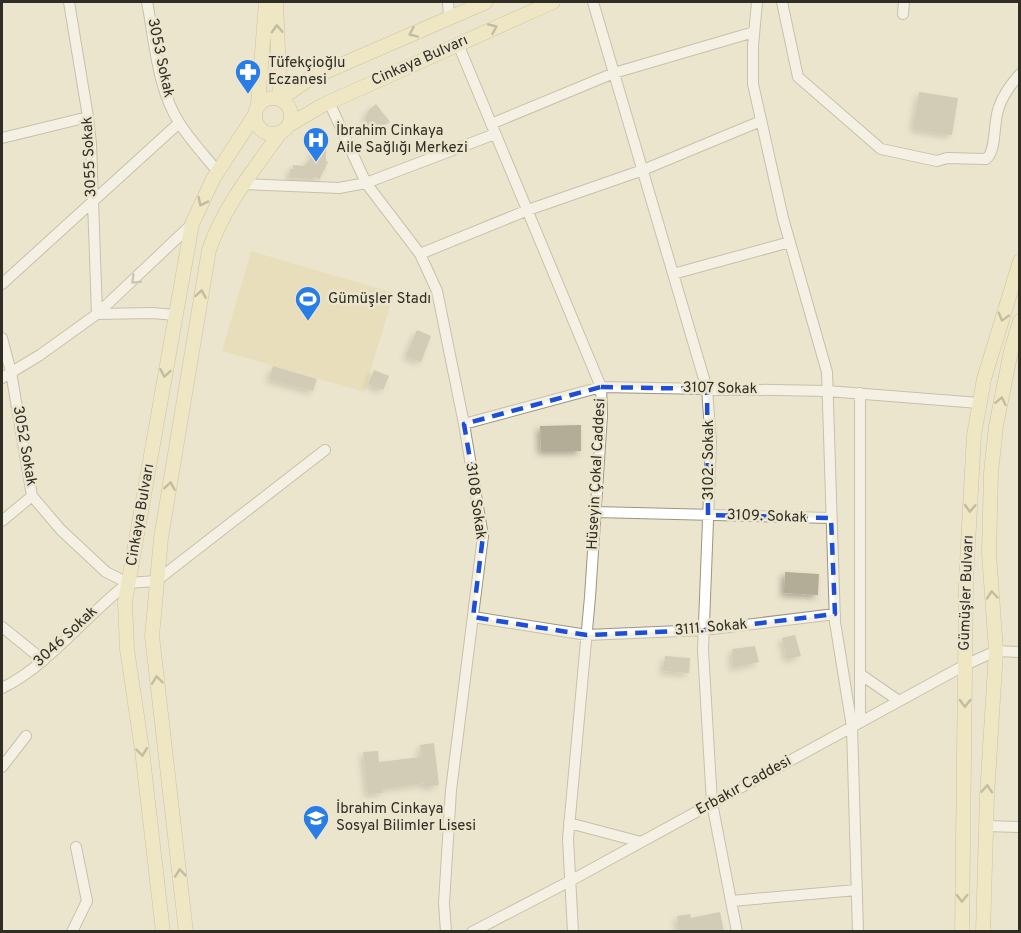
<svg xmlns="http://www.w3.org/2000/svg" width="1021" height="933" viewBox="0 0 1021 933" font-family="Overpass,sans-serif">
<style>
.green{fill:#e5d6a4}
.building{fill:#b3ac97;filter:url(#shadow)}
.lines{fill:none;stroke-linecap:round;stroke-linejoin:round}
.minor-casing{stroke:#9b9581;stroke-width:12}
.major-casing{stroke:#aa9a64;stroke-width:15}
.minor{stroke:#fff;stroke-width:10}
.major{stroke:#f4e6b6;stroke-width:14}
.oneway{stroke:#928a6d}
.oneway2{stroke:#a1a09c}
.marked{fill:none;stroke:#1d4ed8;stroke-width:4.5;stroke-dasharray:12 8;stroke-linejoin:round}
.labels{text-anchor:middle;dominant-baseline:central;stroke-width:5;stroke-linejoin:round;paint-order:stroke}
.street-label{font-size:15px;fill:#2f2d24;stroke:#ebe5ce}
.poi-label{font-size:15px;fill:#2f2d24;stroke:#ebe5ce;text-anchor:start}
</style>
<defs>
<filter id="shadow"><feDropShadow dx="-3.5" dy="3.5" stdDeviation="3" flood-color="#0004"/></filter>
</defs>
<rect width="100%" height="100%" fill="#ebe5ce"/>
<path class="green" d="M251 251 394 293 364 392 222 351Z"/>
<path class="building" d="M919 92 958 98 952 135 913 129Z
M376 104 390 122 370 132 366 125V116L368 111Z
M318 145H326V161L328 162 319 180 316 177 311 179 289 178 290 169H293V165L304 166 313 156V148H318Z
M417 330 431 336 421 362 406 356Z
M273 366 317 379 313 391 269 379Z
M374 370 389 376 383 390 368 384Z
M581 425V451H541L540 426Z
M785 572 819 574 818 595 784 593Z
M795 635 801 656 787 659 782 638Z
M755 646 759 662 733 668 732 649Z
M665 656 690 658 689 673 663 671Z
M434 743 439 785 425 787V783L382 789 383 793 368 794 363 752 378 751 379 762 421 757 420 745Z
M720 912 724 932H679L677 916 690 914 691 918Z"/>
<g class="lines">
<g class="minor-casing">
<path id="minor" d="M69 2 88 117 91 144 97 314
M147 2C155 42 157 89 180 124 191 141 205 156 218 172
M448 2 449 17
M593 2 707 389 711 442 703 650 712 803 737 932
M757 2 753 46V84L783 218 827 372 835 622 852 727 858 932
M782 2 798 77 881 149 937 161 947 158 986 159C997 151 993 121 999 107 1003 95 1011 84 1020 74
M903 14 904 2
M458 44 601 387 602 415 590 597 568 839 573 932
M329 102 366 183 420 254 437 291 464 424 483 536 451 790 444 903 446 932
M491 124 614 73 754 32
M2 138 88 117
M244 184 339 188 366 183 495 134
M420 254 528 210 643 170 761 121
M673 274 790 242
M2 284 179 123
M97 314 152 313 175 315
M2 338 11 372 32 496 61 530 106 572 128 583
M2 378 40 355 97 314 192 224
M860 393V722
M464 424 601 387 827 391 979 403
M596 512 831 518
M2 521 32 496
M128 583 156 581 325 450
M473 617 587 635 704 630 835 614
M2 627 43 660
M860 674 899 701
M2 688C48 666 86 615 128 583
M2 767 26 736
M569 823 641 842
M986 826 1020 827
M731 901 857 890
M72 932 87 901 76 847
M472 932 570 881 965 665 996 651 1020 652"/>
</g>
<g class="major-casing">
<path id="major" d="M276 2 280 99
M255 116a18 18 0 1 1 36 0a18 18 0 1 1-36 0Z
M280 99 311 78 486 2
M258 104 266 2
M289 125 323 105 553 2
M163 932 142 750 127 649 125 602 192 224 213 179 254 116
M186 932 152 636 161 538 209 250C224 206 253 171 280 133
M962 932 966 581 974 435 984 379 1020 261
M983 932 987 796 996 651 989 553 991 473 996 426 1011 351 1020 321"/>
</g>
<use href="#minor" class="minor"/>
<use href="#major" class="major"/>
</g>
<defs><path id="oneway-chevron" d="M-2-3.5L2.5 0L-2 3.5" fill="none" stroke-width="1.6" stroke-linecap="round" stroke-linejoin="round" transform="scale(1.5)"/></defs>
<g class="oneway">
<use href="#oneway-chevron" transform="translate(493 28) rotate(-24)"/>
<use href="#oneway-chevron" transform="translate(277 29) rotate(-92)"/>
<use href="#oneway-chevron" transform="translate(413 33) rotate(156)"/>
<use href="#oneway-chevron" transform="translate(202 202) rotate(116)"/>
<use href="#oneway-chevron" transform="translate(201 294) rotate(-81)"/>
<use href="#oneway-chevron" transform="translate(1003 317) rotate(106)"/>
<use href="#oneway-chevron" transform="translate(165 373) rotate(100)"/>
<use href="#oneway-chevron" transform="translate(1001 401) rotate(-79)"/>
<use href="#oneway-chevron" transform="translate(170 486) rotate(-81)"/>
<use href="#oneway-chevron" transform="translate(970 508) rotate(93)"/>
<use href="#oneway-chevron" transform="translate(992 595) rotate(-95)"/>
<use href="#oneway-chevron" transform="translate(157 680) rotate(-97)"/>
<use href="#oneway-chevron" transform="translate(965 703) rotate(91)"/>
<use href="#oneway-chevron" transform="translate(142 752) rotate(83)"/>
<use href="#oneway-chevron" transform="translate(987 789) rotate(-86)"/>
<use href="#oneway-chevron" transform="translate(180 873) rotate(-96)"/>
<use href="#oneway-chevron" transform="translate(962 898) rotate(91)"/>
</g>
<use class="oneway2" href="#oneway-chevron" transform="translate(135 280) rotate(136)"/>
<path d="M0 0H1021V933H0ZM601 387 707 389 708 515 831 518 835 614 704 630 587 635 473 617 483 536 464 424Z" fill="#ebe5ce" fill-opacity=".55" fill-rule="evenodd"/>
<path class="marked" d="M601 387 707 389 708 515 831 518 835 614 704 630 587 635 473 617 483 536 464 424Z"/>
<defs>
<g id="pharmacy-pin" transform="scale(1.35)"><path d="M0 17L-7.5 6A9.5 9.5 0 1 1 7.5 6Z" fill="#287de7" stroke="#ebe5ce"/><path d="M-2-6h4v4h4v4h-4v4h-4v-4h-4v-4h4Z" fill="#fff"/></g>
<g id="hospital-pin" transform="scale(1.35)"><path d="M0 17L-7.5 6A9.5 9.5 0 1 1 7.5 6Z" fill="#287de7" stroke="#ebe5ce"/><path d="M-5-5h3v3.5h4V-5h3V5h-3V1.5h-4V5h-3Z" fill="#fff"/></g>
<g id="stadium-pin" transform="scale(1.35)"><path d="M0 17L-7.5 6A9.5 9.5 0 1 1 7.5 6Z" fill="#287de7" stroke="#ebe5ce"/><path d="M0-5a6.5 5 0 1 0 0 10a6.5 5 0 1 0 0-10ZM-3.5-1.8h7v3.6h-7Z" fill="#fff"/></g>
<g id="school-pin" transform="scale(1.35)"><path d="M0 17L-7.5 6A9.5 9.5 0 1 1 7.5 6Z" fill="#287de7" stroke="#ebe5ce"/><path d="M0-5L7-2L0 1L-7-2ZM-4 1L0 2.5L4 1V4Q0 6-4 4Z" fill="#fff"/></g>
</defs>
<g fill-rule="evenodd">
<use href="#pharmacy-pin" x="248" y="72"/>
<use href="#hospital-pin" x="316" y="140"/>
<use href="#stadium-pin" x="308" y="299"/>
<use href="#school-pin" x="316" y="818"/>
</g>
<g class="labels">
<g class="street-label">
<text transform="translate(160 58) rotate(78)">3053 Sokak</text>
<text transform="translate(420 61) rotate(-24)">Cinkaya Bulvarı</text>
<text transform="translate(90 157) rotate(-93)">3055 Sokak</text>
<text transform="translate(720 389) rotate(1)">3107 Sokak</text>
<text transform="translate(24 446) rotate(80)">3052 Sokak</text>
<text transform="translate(709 460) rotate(-90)">3102. Sokak</text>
<text transform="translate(597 474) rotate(-87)">Hüseyin Çokal Caddesi</text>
<text transform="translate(475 501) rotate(82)">3108 Sokak</text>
<text transform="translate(141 515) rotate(-80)">Cinkaya Bulvarı</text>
<text transform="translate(767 517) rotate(2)">3109. Sokak</text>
<text transform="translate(967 593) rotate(-88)">Gümüşler Bulvarı</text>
<text transform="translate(711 628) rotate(-5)">3111. Sokak</text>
<text transform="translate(66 637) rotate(-43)">3046 Sokak</text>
<text transform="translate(744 786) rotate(-29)">Erbakır Caddesi</text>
</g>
<g class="poi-label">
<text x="268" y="63">Tüfekçioğlu<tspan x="268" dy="17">Eczanesi</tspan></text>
<text x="336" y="131">İbrahim Cinkaya<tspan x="336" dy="17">Aile Sağlığı Merkezi</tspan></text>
<text x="328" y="299">Gümüşler Stadı</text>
<text x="336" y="809">İbrahim Cinkaya<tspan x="336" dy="17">Sosyal Bilimler Lisesi</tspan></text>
</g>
</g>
<rect width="1021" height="933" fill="none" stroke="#2f2d24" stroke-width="6"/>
</svg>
